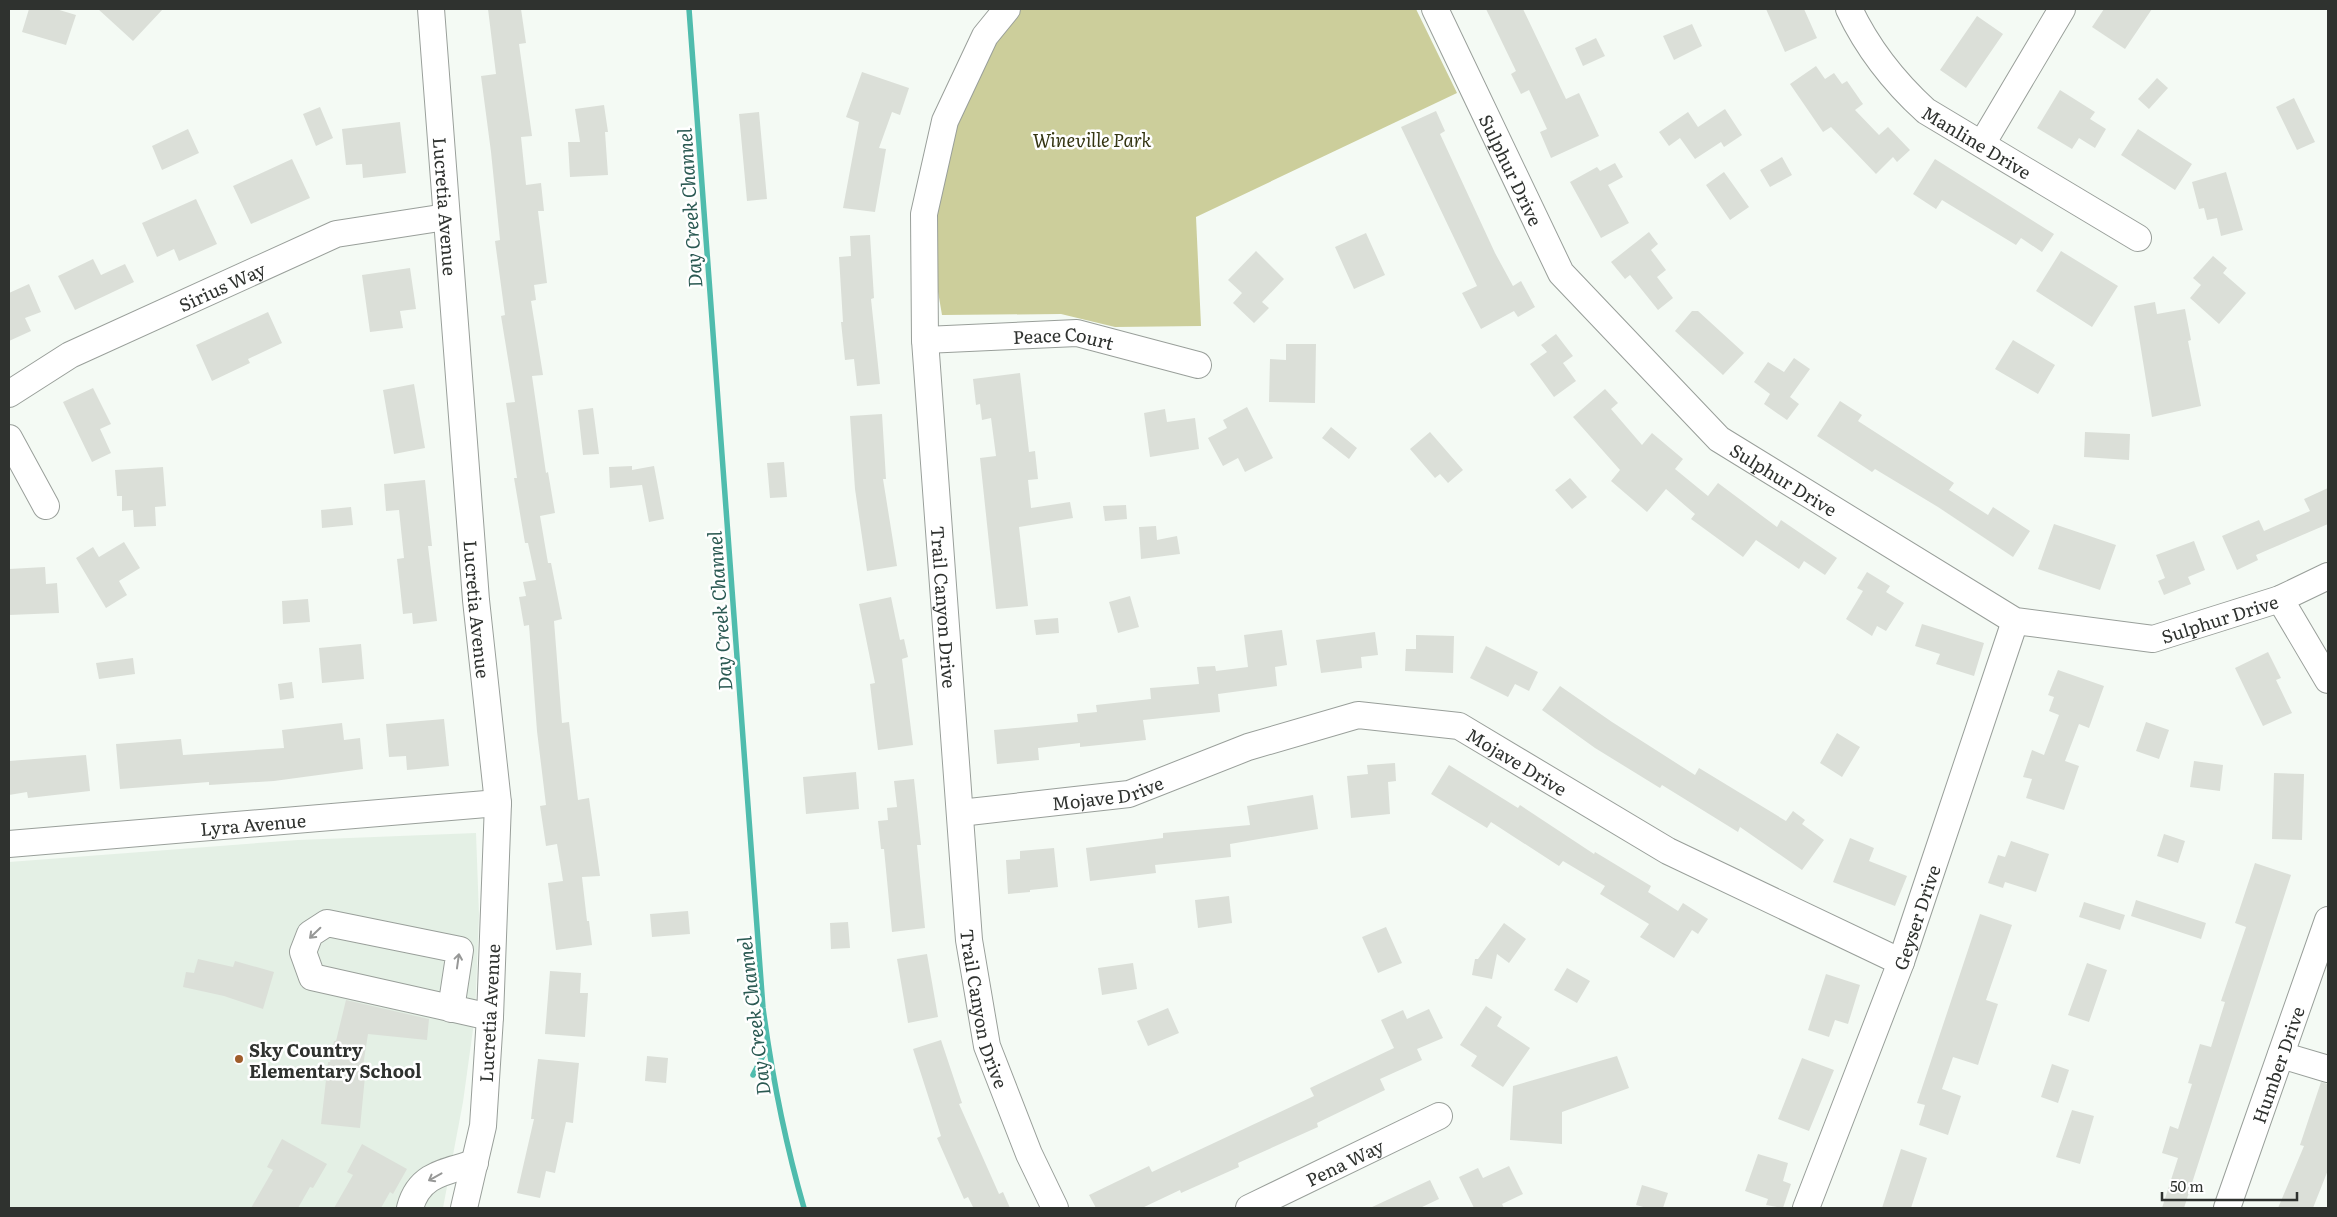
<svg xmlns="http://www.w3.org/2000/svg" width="2337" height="1217" viewBox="0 0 2337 1217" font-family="Literata,serif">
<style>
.built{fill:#e4f0e5}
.green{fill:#ccce9b}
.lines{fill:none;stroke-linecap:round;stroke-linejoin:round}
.stream{stroke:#4fbcad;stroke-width:5.5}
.building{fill:#dbdfd8}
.minor-casing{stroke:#999f9a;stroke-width:28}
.minor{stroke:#fff;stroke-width:26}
.oneway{stroke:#979897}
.poi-dot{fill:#9f5d2b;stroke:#fff;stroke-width:2}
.labels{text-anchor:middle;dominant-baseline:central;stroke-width:5;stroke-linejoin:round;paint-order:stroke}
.park-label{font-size:18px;font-style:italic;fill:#343512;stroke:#fff}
.street-label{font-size:18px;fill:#2f322f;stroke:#fff}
.poi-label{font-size:18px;font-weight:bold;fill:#2f322f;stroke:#fff;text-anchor:start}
.water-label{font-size:19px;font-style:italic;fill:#2a5952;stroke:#fff}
</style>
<rect width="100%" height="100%" fill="#f4faf4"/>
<path class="built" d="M476 833 479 915 475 1015 463 1102 443 1208H9V862L298 840Z"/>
<path class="green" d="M1015 9H1416L1457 93 1196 217 1201 326 1115 327 1061 314 942 315 934 268 938 203 953 133 978 73Z"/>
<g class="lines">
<path class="stream" d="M689 9 763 1008C772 1076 785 1142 804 1208
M753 1075 768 1046"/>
</g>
<path class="building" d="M29 9H56L76 15 66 45 22 32Z
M98 9H163L133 41Z
M488 9H521L526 43 519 44 532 136 521 137 526 185 541 183 544 211H538L547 283 534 285 536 300 531 301 543 375 532 376 546 473 548 472 555 513 540 516 548 563H551L562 619 554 621 562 723 569 722 578 800 589 798 600 876 582 877 587 921H589L592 945 556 950 548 883 563 881 557 844 546 846 540 806 546 805 537 731 529 625 524 626 519 597 526 596 523 582 536 580 528 543H525L514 478H517L506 403 515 402 501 316 505 315 495 241 500 240 491 152 481 76 496 74Z
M1486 9H1523L1566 99 1579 93 1599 136 1551 158 1540 132 1547 129 1529 90 1521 94 1511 74 1516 71Z
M1766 9H1804L1817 38 1785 52Z
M2104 9H2152L2125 49 2092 27Z
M1977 16 2003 34 1966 88 1940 70Z
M1692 24 1702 46 1674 60 1663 36Z
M1596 38 1605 56 1583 66 1575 48Z
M1816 66 1825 79 1834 73 1842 84 1847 81 1863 104 1855 110 1879 135 1888 127 1910 150 1897 162 1893 157 1876 174 1831 127 1823 132 1790 84Z
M862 72 909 88 900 115 892 112 879 148 886 149 875 212 843 208 859 122 846 117Z
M2157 78 2168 88 2149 109 2138 99Z
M2060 90 2095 112 2090 119 2106 129 2095 148 2079 138 2072 149 2037 128Z
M2294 98 2315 142 2297 150 2276 107Z
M604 105 608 132H605L608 175 570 177 568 142H580L575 109Z
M320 107 333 138 316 146 303 114Z
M1725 109 1742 135 1724 147 1721 142 1695 159 1680 138 1669 146 1659 132 1688 112 1698 127Z
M1436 111 1445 131 1440 134 1495 253 1513 286 1521 281 1535 307 1518 317 1514 311 1481 329 1462 293 1477 286 1401 127Z
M759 112 767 199 747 201 739 114Z
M400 122 406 173 363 178 362 164 346 165 342 129Z
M188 129 199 153 162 170 152 146Z
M2138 129 2192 164 2175 190 2121 155Z
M1782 157 1792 175 1770 187 1760 170Z
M292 159 310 198 251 224 233 186Z
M1935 159 2054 234 2042 252 2021 238 2016 245 1942 200 1936 209 1913 194Z
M1615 163 1623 177 1608 185 1629 223 1601 238 1570 182 1597 167 1600 171Z
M1724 172 1749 207 1730 220 1706 185Z
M2226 172 2243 230 2221 236 2217 218 2207 220 2204 208 2199 209 2192 182Z
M196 199 217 244 179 261 174 249 157 257 142 223Z
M1649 232 1658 244 1651 250 1666 270 1657 277 1673 298 1658 310 1630 275 1625 279 1611 262Z
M1366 233 1385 275 1354 289 1335 247Z
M870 235 874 298 871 299 880 384 857 386 854 359 845 360 841 322H843L839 257 851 256 850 236Z
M1256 251 1284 279 1262 302 1269 308 1254 323 1233 303 1242 293 1228 280Z
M2061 251 2118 286 2092 327 2036 291Z
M2213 256 2227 268 2223 273 2246 293 2219 324 2190 298 2201 285 2193 278Z
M93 259 101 275 125 264 134 282 75 310 58 276Z
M410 268 416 309 400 311 403 328 370 332 362 275Z
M29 284 41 312 25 318 31 331 9 341V293Z
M2155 302 2157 314 2185 309 2191 340 2188 341 2201 406 2152 417 2134 306Z
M1692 311H1698L1744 353 1723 375 1675 331Z
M268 312 282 343 248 359 250 363 212 381 196 345Z
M1556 334 1573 356 1563 363 1576 381 1554 397 1530 364 1547 352 1541 345Z
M2013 340 2055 365 2038 394 1995 369Z
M1286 344H1316L1315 403 1269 402 1270 359 1286 360Z
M1794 358 1810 369 1790 397 1799 404 1787 420 1764 404 1770 394 1754 382 1768 362 1784 372Z
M1020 373 1029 452 1035 451 1038 479 1028 480 1031 508 1070 502 1073 518 1019 527 1028 606 996 609 980 458 996 456 991 418 982 420 980 404 976 405 973 379Z
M414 384 425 448 394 454 383 390Z
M93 388 111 424 100 429 111 453 92 462 63 402Z
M1605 389 1618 403 1611 409 1642 445 1652 433 1683 459 1675 469 1708 496 1718 483 1777 527 1781 520 1837 558 1825 575 1804 561 1799 569 1756 540 1743 557 1691 519 1695 514 1666 489 1647 512 1611 481 1620 470 1573 417Z
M1840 401 1862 415 1858 421 1954 483 1949 490 1988 515 1993 507 2030 531 2013 557 1938 507 1875 469 1872 472 1817 436Z
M1247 407 1273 458 1245 472 1238 458 1223 466 1208 438 1227 428 1223 420Z
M593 408 599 454 583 455 578 410Z
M1165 409 1167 422 1195 418 1199 449 1150 457 1144 413Z
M882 414 886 479H883L897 566 867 571 855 489 850 416Z
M1331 427 1357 448 1349 459 1322 438Z
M1430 432 1463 470 1448 483 1440 474 1435 478 1410 449Z
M2085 432 2130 434 2129 460 2084 457Z
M784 462 787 497 770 498 767 463Z
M632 466V470L654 466 664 519 649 522 642 485 610 488 609 467Z
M163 467 166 506 155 507 156 526 134 527 133 510 122 511V496H117L115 470Z
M1570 478 1587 497 1572 509 1555 490Z
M425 480 432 546H428L437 621 413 624 412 613 403 614 397 559 404 558 399 510 386 511 384 484Z
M2328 488V524L2256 555 2258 560 2237 570 2222 536 2259 520 2264 531 2310 511 2304 499Z
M1126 505 1127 519 1105 521 1103 506Z
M351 507 353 525 322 528 321 510Z
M2054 524 2116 545 2100 590 2038 569Z
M1156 526 1157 540 1177 536 1180 554 1141 559 1139 527Z
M2194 541 2205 570 2188 577 2191 584 2164 595 2158 581 2165 578 2156 555Z
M124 542 140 568 119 581 127 595 106 608 76 558 93 547 99 557Z
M45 567 46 584 57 583 59 613 9 615V569Z
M1867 572 1890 586 1886 592 1904 603 1886 631 1877 626 1872 636 1846 619 1863 591 1857 588Z
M1130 596 1139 627 1118 633 1109 602Z
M891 597 900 640 904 639 908 657 902 659 913 745 878 750 870 684 875 683 859 604Z
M308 599 310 622 283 624 282 601Z
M1058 618 1059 633 1036 635 1034 620Z
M1922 624 1984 643 1974 676 1936 664 1940 654 1915 646Z
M1282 630 1287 665 1275 667 1277 686 1218 694 1220 712 1143 720 1146 740 1080 747V743L1038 748 1039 760 997 764 994 730 1078 722 1077 714 1097 712 1096 705 1151 699 1150 688 1199 684 1197 667 1215 666 1216 671 1248 667 1244 635Z
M1375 632 1378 655 1361 657 1362 668 1321 673 1316 640Z
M1416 635 1454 636 1453 673 1405 671 1406 649H1416Z
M361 644 364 679 322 683 319 648Z
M1486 646 1538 672 1529 691 1515 684 1508 697 1470 678Z
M2268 652 2281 678 2276 680 2292 713 2263 726 2235 668Z
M133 658 135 674 99 679 96 663Z
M2058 670 2104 686 2089 728 2079 724 2065 761 2079 766 2064 810 2026 798 2032 779 2023 777 2032 750 2044 755 2059 715 2049 711 2054 697 2048 695Z
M292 682 294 698 280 700 278 684Z
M1560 686 1612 722 1695 775 1699 768 1786 821 1793 811 1805 820 1802 824 1824 840 1802 870 1740 827 1738 832 1662 785 1660 788 1595 748 1542 710Z
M444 719 449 766 407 770 406 756 389 757 386 724Z
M2146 722 2169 730 2159 759 2136 751Z
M342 723 344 740 360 738 363 769 274 781 209 785V782L120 789 116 744 181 739 183 755 284 748 282 730Z
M1837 733 1860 747 1842 777 1820 763Z
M86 755 90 791 28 798 27 792 9 795V761Z
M2194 761 2223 765 2220 791 2190 787Z
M1395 763 1396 781 1388 782 1390 814 1351 818 1347 776 1368 774 1367 765Z
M1449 765 1518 808 1520 805 1594 854 1595 852 1651 886 1648 892 1678 911 1683 903 1708 919 1698 934 1692 930 1674 958 1640 937 1649 924 1600 894 1605 886 1563 861 1559 866 1491 822 1487 828 1431 794Z
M856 772 859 809 806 814 803 777Z
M2274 773 2304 774 2302 840 2272 839Z
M914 779 921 845H917L925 928 892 932 884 849H881L878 821 888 820 887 808 897 807 894 781Z
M1313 795 1318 829 1230 844 1231 857 1155 865 1156 873 1090 881 1086 848 1163 838V833L1250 825 1247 806Z
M2164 834 2185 841 2178 863 2157 856Z
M1850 838 1874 848 1869 861 1907 876 1895 906 1833 882Z
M2011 841 2049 854 2036 892 2005 882 2003 888 1988 883 1998 855 2005 857Z
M1054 848 1058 887 1030 890V892L1008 894 1006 860 1020 859V851Z
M2255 863 2291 875 2184 1208H2162L2178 1158 2162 1153 2170 1126 2178 1129 2192 1084 2188 1083 2200 1044 2211 1047 2225 1002 2221 1001 2246 927 2235 923Z
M1229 896 1232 923 1198 928 1195 900Z
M2136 900 2206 923 2201 939 2131 916Z
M2084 902 2125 915 2120 930 2079 917Z
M688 911 690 934 652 937 650 914Z
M1980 914 2012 925 1986 1000 1998 1004 1978 1065 1953 1057 1942 1089 1961 1096 1948 1135 1919 1125 1925 1105 1917 1103Z
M848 922 850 948 831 949 830 923Z
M1504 923 1526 939 1509 963 1497 954 1492 979 1472 975 1475 959H1478Z
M1386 927 1402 963 1378 973 1362 937Z
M927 954 938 1017 908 1023 897 959Z
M198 959 233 967 235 961 274 972 263 1009 224 996 183 987 186 972 194 973Z
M1133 963 1137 989 1102 995 1098 968Z
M2087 963 2107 970 2089 1022 2068 1015Z
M1567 968 1590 981 1577 1003 1554 990Z
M550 971 581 973 580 993H588L585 1037 545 1034Z
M1826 974 1860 985 1848 1024 1835 1020 1829 1037 1808 1030Z
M346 1000 429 1019 427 1040 368 1034 363 1066H366L360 1128 321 1124 328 1062H330L334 1041H336Z
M1486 1006 1502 1017 1497 1026 1530 1048 1503 1087 1471 1066 1477 1056 1460 1045Z
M1168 1008 1179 1033 1148 1046 1137 1021Z
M1429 1009 1443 1038 1417 1049 1422 1060 1380 1079 1385 1090 1317 1123 1318 1127 1238 1163 1239 1167 1181 1193 1180 1190 1142 1208H1096L1089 1195 1149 1166 1152 1172 1314 1096 1310 1088 1394 1048 1381 1020 1403 1010 1407 1019Z
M941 1040 962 1103 959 1104 999 1194 1003 1192 1010 1208H970L973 1207 968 1197 964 1199 937 1138 941 1136 913 1049Z
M647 1056 668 1058 666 1083 645 1081Z
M1617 1056 1629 1088 1562 1112V1144L1510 1140 1513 1086Z
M1802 1058 1834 1070 1809 1131 1778 1119Z
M538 1059 579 1063 573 1123 566 1122 555 1173 546 1171 540 1198 517 1193 534 1119H531Z
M2052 1064 2069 1070 2058 1103 2041 1097Z
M2321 1082 2328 1084V1170L2313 1208H2278L2304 1146 2300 1145Z
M2072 1110 2094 1116 2080 1164 2056 1157Z
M282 1139 327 1164 313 1188 310 1187 298 1208H251L273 1170 267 1167Z
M362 1144 407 1169 393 1194 390 1192 381 1208H334L353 1175 347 1172Z
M1901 1149 1927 1158 1911 1208H1882Z
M1758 1154 1788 1163 1783 1181 1791 1184 1783 1208 1766 1205 1768 1199 1745 1191Z
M1509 1166 1523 1194 1502 1204 1504 1208H1474L1459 1177 1478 1168 1483 1178Z
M1430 1180 1439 1199 1420 1208H1370Z
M1642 1185 1668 1193 1663 1208H1647L1636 1205Z"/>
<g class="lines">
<g class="minor-casing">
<g id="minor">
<path id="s1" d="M431 9 476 600 498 803 490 1017 483 1126 464 1208"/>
<path id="s2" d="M1007 9 985 36 945 121 924 214 925 340 969 940 987 1046 1029 1154 1055 1208"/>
<path id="s3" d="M1435 9 1561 273 1719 439 2015 621 2153 639 2280 599 2328 576"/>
<path id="s4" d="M1849 9C1868 49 1893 81 1926 111L2138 238"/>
<path d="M1982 144 2062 9"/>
<path id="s5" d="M925 340 1077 333 1198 365"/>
<path id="s6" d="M9 394 70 355 336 234 446 217"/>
<path d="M9 438 46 506"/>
<path d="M2280 599 2328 680"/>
<path id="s7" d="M960 813 1129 794 1248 747 1358 715 1459 726 1668 851 1901 962"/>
<path id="s8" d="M9 844 498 803"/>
<path d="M451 1009 460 950 327 923 310 934 303 952 312 977 490 1017"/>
<path d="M2281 1055 2328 1069"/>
<path d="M410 1208C419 1174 445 1172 475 1163"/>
<path id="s9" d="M1249 1208 1439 1116"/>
<path id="s10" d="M1806 1208 1901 962 2015 621"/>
<path id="s11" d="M2227 1208 2328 920"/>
</g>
</g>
<use href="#minor" class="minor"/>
</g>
<defs><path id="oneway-shaft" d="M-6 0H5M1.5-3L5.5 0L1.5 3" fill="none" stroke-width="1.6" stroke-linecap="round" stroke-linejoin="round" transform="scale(1.25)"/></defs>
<g class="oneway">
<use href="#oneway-shaft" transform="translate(315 933) rotate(136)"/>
<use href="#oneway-shaft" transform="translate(458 961) rotate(-82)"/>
<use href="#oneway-shaft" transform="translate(435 1177) rotate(151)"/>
</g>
<circle class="poi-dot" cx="239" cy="1059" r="5"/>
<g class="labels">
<g class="park-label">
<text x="1092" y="139">Wineville Park</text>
</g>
<g class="street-label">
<text stroke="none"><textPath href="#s4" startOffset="188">Manline Drive</textPath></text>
<text stroke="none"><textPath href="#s3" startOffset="178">Sulphur Drive</textPath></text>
<text stroke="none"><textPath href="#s1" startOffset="198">Lucretia Avenue</textPath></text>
<text stroke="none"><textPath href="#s6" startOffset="239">Sirius Way</textPath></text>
<text stroke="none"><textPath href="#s5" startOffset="139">Peace Court</textPath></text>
<text stroke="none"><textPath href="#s3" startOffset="598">Sulphur Drive</textPath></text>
<text stroke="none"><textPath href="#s2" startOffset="618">Trail Canyon Drive</textPath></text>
<text stroke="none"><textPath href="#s1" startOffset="602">Lucretia Avenue</textPath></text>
<text stroke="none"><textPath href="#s3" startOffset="1078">Sulphur Drive</textPath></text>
<text stroke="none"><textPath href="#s7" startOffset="582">Mojave Drive</textPath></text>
<text stroke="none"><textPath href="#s7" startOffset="149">Mojave Drive</textPath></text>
<text stroke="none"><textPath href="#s8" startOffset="245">Lyra Avenue</textPath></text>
<text stroke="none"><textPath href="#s10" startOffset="311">Geyser Drive</textPath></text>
<text stroke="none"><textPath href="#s2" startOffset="1022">Trail Canyon Drive</textPath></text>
<text transform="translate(489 1013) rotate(-87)">Lucretia Avenue</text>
<text stroke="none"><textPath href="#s11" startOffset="152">Humber Drive</textPath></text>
<text stroke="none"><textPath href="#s9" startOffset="106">Pena Way</textPath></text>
</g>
<g class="poi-label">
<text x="249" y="1049">Sky Country<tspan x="249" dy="21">Elementary School</tspan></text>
</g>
<g class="water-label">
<text transform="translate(689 208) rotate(-94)">Day Creek Channel</text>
<text transform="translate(719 611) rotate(-94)">Day Creek Channel</text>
<text transform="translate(753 1016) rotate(-97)">Day Creek Channel</text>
</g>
</g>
<rect width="2337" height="1217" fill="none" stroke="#2f322f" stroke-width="20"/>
<path d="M2162 1192v8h135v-8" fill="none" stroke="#2f322f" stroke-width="2.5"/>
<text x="2170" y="1192" font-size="15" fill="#2f322f" stroke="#ffffff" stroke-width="4" paint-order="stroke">50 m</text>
</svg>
